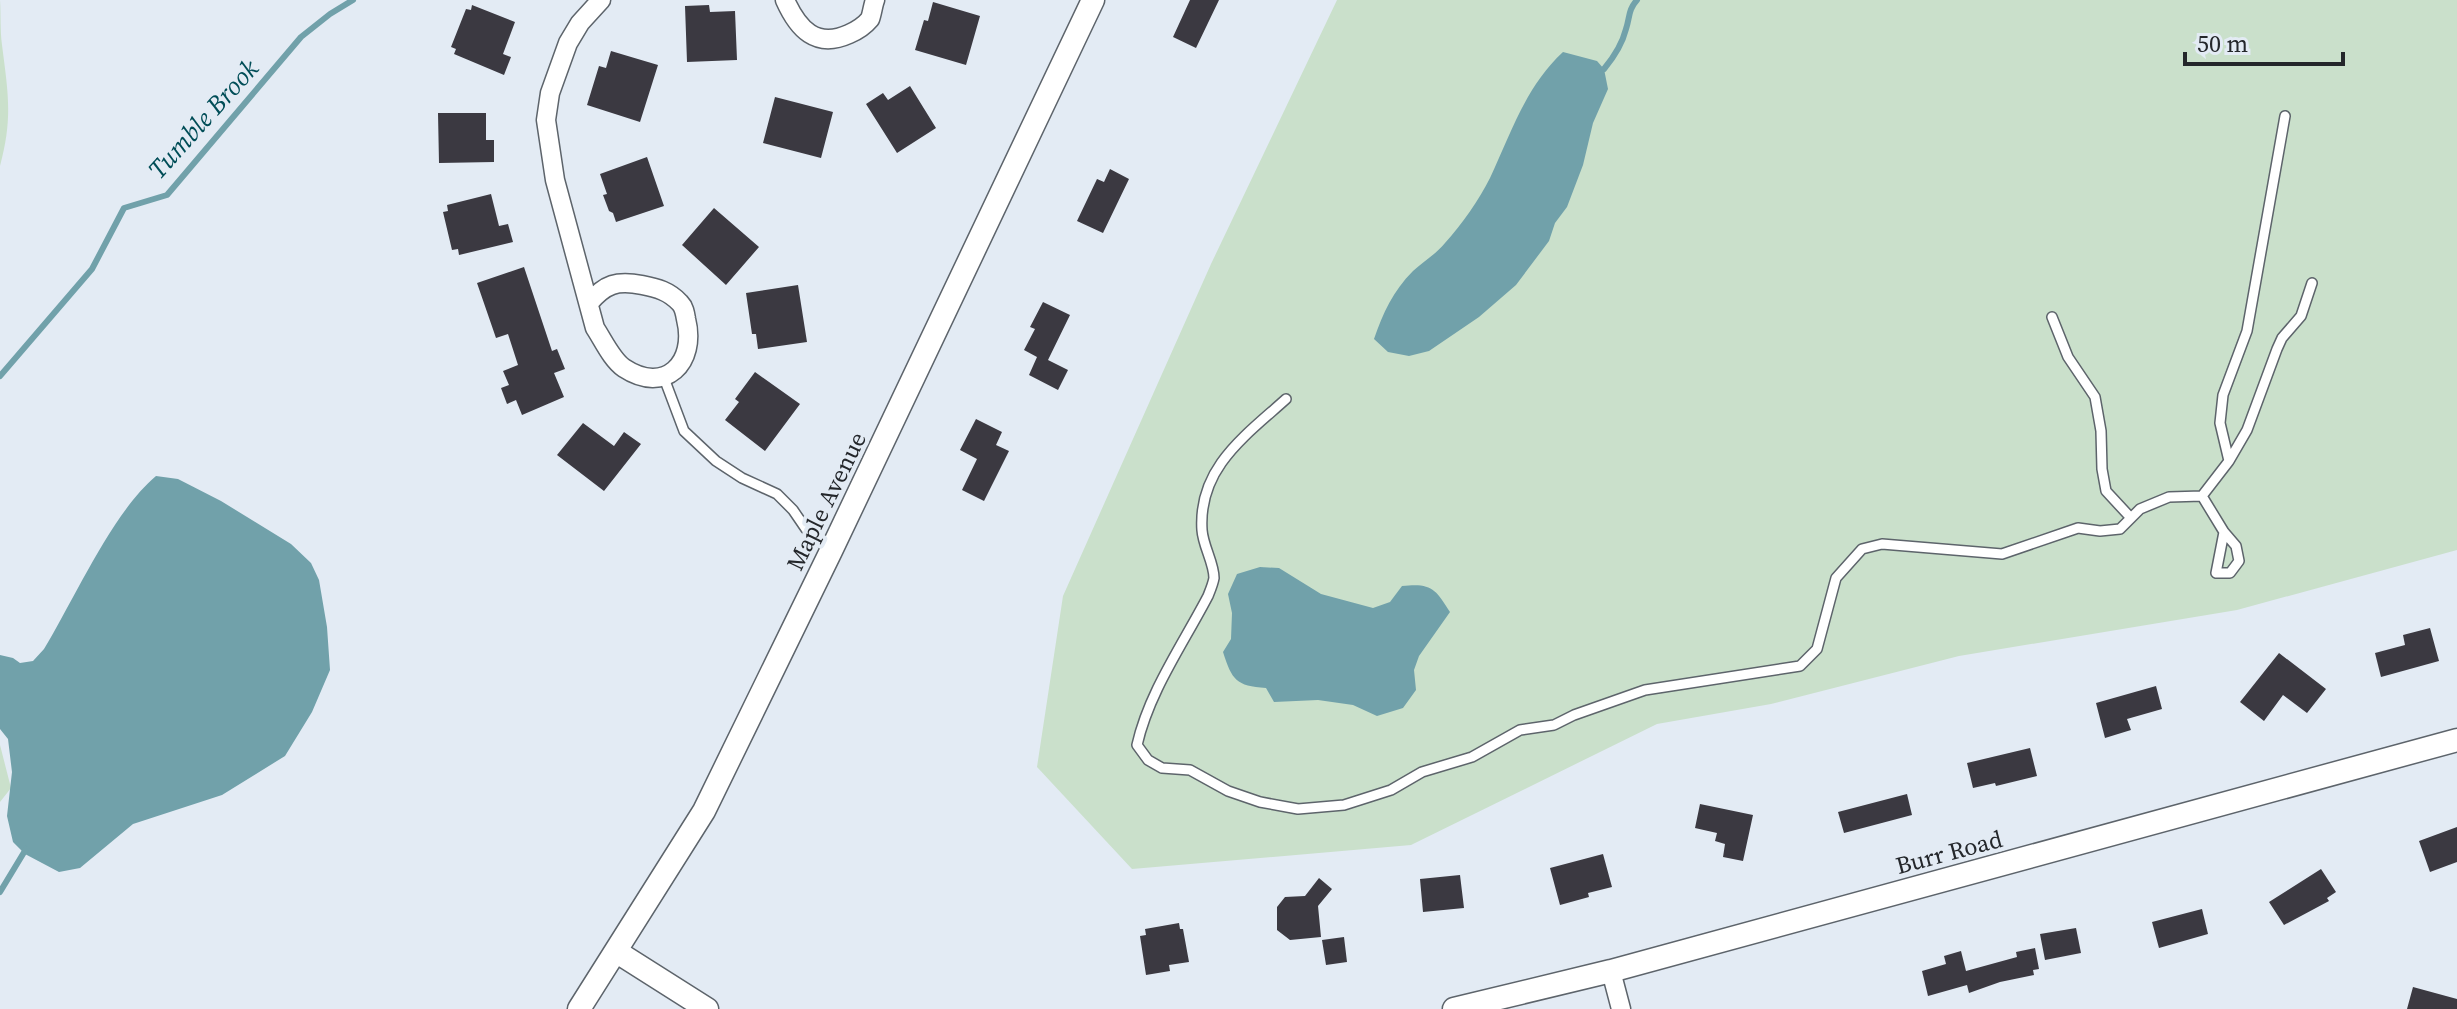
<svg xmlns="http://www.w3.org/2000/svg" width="2457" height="1009" viewBox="0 0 2457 1009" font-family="'Source Serif 4',serif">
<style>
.green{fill:#cae0cb}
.water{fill:#71a1aa}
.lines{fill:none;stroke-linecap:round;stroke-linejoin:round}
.stream{stroke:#71a1aa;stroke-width:6}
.building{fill:#3b3941}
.service-casing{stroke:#5d646b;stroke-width:12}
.minor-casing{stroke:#5d646b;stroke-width:21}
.tertiary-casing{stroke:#5d646b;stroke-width:25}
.service{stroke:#fff;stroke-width:9}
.minor{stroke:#fff;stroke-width:18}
.tertiary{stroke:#fff;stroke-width:22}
.labels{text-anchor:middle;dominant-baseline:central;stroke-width:8;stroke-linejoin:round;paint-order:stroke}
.street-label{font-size:24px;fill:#24272b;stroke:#e3ebf4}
.water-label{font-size:26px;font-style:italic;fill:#004d57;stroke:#e3ebf4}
</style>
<rect width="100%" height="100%" fill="#e3ebf4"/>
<path class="green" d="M0 0C1 14 0 30 2 45 8 92 13 118 0 166Z
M1337 0H2457V550L2237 610 1959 656 1771 704 1657 724 1411 845 1132 869 1037 767 1063 596 1211 264Z
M0 745 11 788 0 802Z"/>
<path class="water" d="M1563 52 1597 61 1604 69 1608 89 1593 123 1583 165 1567 207 1555 223 1549 241 1516 285 1479 317 1429 351 1409 356 1388 352 1374 339C1383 313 1393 291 1413 271 1423 262 1436 254 1445 243 1462 224 1479 200 1490 178 1511 133 1526 86 1563 52Z
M156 476 178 479 221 501 291 544 311 563 319 580 327 627 330 670 312 712 285 756 222 795 133 824 80 868 59 872 25 854 13 842 7 816 12 772 8 739 0 729V655L13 658 20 663 33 661 44 649C75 598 112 513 156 476Z
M1260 567 1279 568 1321 594 1373 608 1390 602 1402 586C1431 583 1435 588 1450 612L1419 656 1414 670 1416 690 1403 708 1377 716 1353 705 1318 700 1274 702 1266 688C1236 686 1232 680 1223 652L1231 639 1232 613 1228 594 1237 574Z"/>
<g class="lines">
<path class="stream" d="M1604 69C1614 57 1622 45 1626 29 1630 17 1628 10 1637 0
M0 376 92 269 124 208 167 195 301 37 330 14 353 0
M0 892 26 849"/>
</g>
<path class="building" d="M1190 0H1219L1196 48 1173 37Z
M933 2 980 16 966 65 915 50 924 20 928 21Z
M472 5 515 22 503 54 511 57 504 75 454 54 456 49 451 47 466 9 471 10Z
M709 5 710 12 735 11 737 60 687 62 685 6Z
M611 51 658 65 640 122 587 105 599 66 606 68Z
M910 86 936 128 897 153 866 104 883 93 888 100Z
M775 97 833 112 821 158 763 143Z
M438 113H486V140H494V162L439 163Z
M647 157 664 206 616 222 613 213 609 211 603 195 607 194 600 174Z
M1110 169 1129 179 1103 233 1077 221 1097 179 1104 182Z
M491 194 499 226 508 224 513 242 459 255 458 249 452 250 443 212 448 211 447 205Z
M714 208 759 247 726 285 682 245Z
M524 267 552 351 557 349 565 369 554 373 564 397 522 415 516 400 507 404 501 388 509 385 503 371 518 365 508 334 496 338 477 283Z
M798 285 807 342 758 349 756 334H752L746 293Z
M1043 302 1070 315 1048 360 1068 370 1058 390 1029 375 1037 357 1024 350 1035 329 1030 327Z
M755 372 800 404 765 451 725 420 739 402 735 399Z
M976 419 1002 432 996 445 1009 451 984 501 962 490 977 459 960 450Z
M583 423 614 446 624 432 641 444 604 491 557 455Z
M2430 628 2439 661 2381 677 2375 653 2405 645 2403 635Z
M2279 653 2326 689 2307 713 2283 695 2264 721 2240 702Z
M2156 686 2162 709 2127 719 2131 730 2105 738 2096 703Z
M2030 748 2037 776 1996 786 1995 783 1973 788 1967 763Z
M1907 794 1912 815 1844 833 1838 812Z
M1700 804 1753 815 1743 861 1723 857 1725 844 1715 841 1717 833 1695 828Z
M2457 827V862L2430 872 2419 841Z
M1603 854 1612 887 1588 893 1589 897 1560 905 1550 868Z
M2321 869 2336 892 2327 898 2329 901 2284 925 2269 902Z
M1460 875 1464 908 1423 912 1420 879Z
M1319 878 1332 889 1318 906 1321 937 1290 940 1277 930V907L1285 897 1305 896Z
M2202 909 2208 934 2159 948 2152 922Z
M1179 923 1180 929H1183L1189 962 1169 965 1170 971 1146 975 1140 936 1146 935 1145 929Z
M2076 928 2081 953 2045 960 2040 934Z
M1344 937 1347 962 1326 965 1322 940Z
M2035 948 2039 969 2033 970 2034 975 2000 982 1969 993 1967 985 1928 996 1922 971 1946 964 1944 956 1961 951 1966 971 2017 957 2016 952Z
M2413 987 2457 999V1009H2407Z"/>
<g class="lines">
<g class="service-casing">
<path id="service" d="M2052 317 2068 357 2095 397 2101 431 2102 469 2106 491 2131 518
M664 378 684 431 716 461 742 478 777 494 793 510 806 529 831 551
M1286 399C1245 436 1198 468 1202 530 1203 546 1214 563 1214 578 1213 584 1210 591 1208 596 1183 644 1149 692 1137 745L1148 760 1162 768 1190 770 1228 791 1260 802 1298 809 1344 805 1391 790 1422 772 1472 757 1520 730 1554 725 1574 715 1645 690 1800 666 1817 649 1836 578 1862 549 1882 544 2002 554 2078 528 2100 531 2120 529 2140 509 2169 497 2202 496 2229 461 2220 423 2223 395 2247 331 2285 116
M2229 461 2247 430 2277 349 2282 338 2301 316 2312 283
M2202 496 2224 532 2216 573H2230L2239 561 2236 546 2224 532"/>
</g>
<g class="minor-casing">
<path id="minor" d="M785 0C798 29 816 49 849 34 856 31 865 25 870 19 872 14 873 5 875 0
M589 303C605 284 617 280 642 285 657 288 669 291 680 303 684 307 685 313 686 319 697 363 665 395 624 368 612 360 603 340 595 328L555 180 546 120 550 93 568 43 580 23 601 0
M1611 971 1621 1009"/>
</g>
<g class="tertiary-casing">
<path id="tertiary" d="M617 952 707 1009
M579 1009 704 811 831 551 1093 0
M1454 1009 1611 971 2457 740"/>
</g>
<use href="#service" class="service"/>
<use href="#minor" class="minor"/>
<use href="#tertiary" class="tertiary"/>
</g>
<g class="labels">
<g class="street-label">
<text transform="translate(826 501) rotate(-64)">Maple Avenue</text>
<text transform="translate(1949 852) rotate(-15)">Burr Road</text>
</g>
<g class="water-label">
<text transform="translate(203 119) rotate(-48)">Tumble Brook</text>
</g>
</g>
<path d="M2185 52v12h158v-12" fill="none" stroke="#24272b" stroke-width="4"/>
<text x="2197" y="52" font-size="24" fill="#24272b" stroke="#e3ebf4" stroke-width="6" paint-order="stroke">50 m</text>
</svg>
